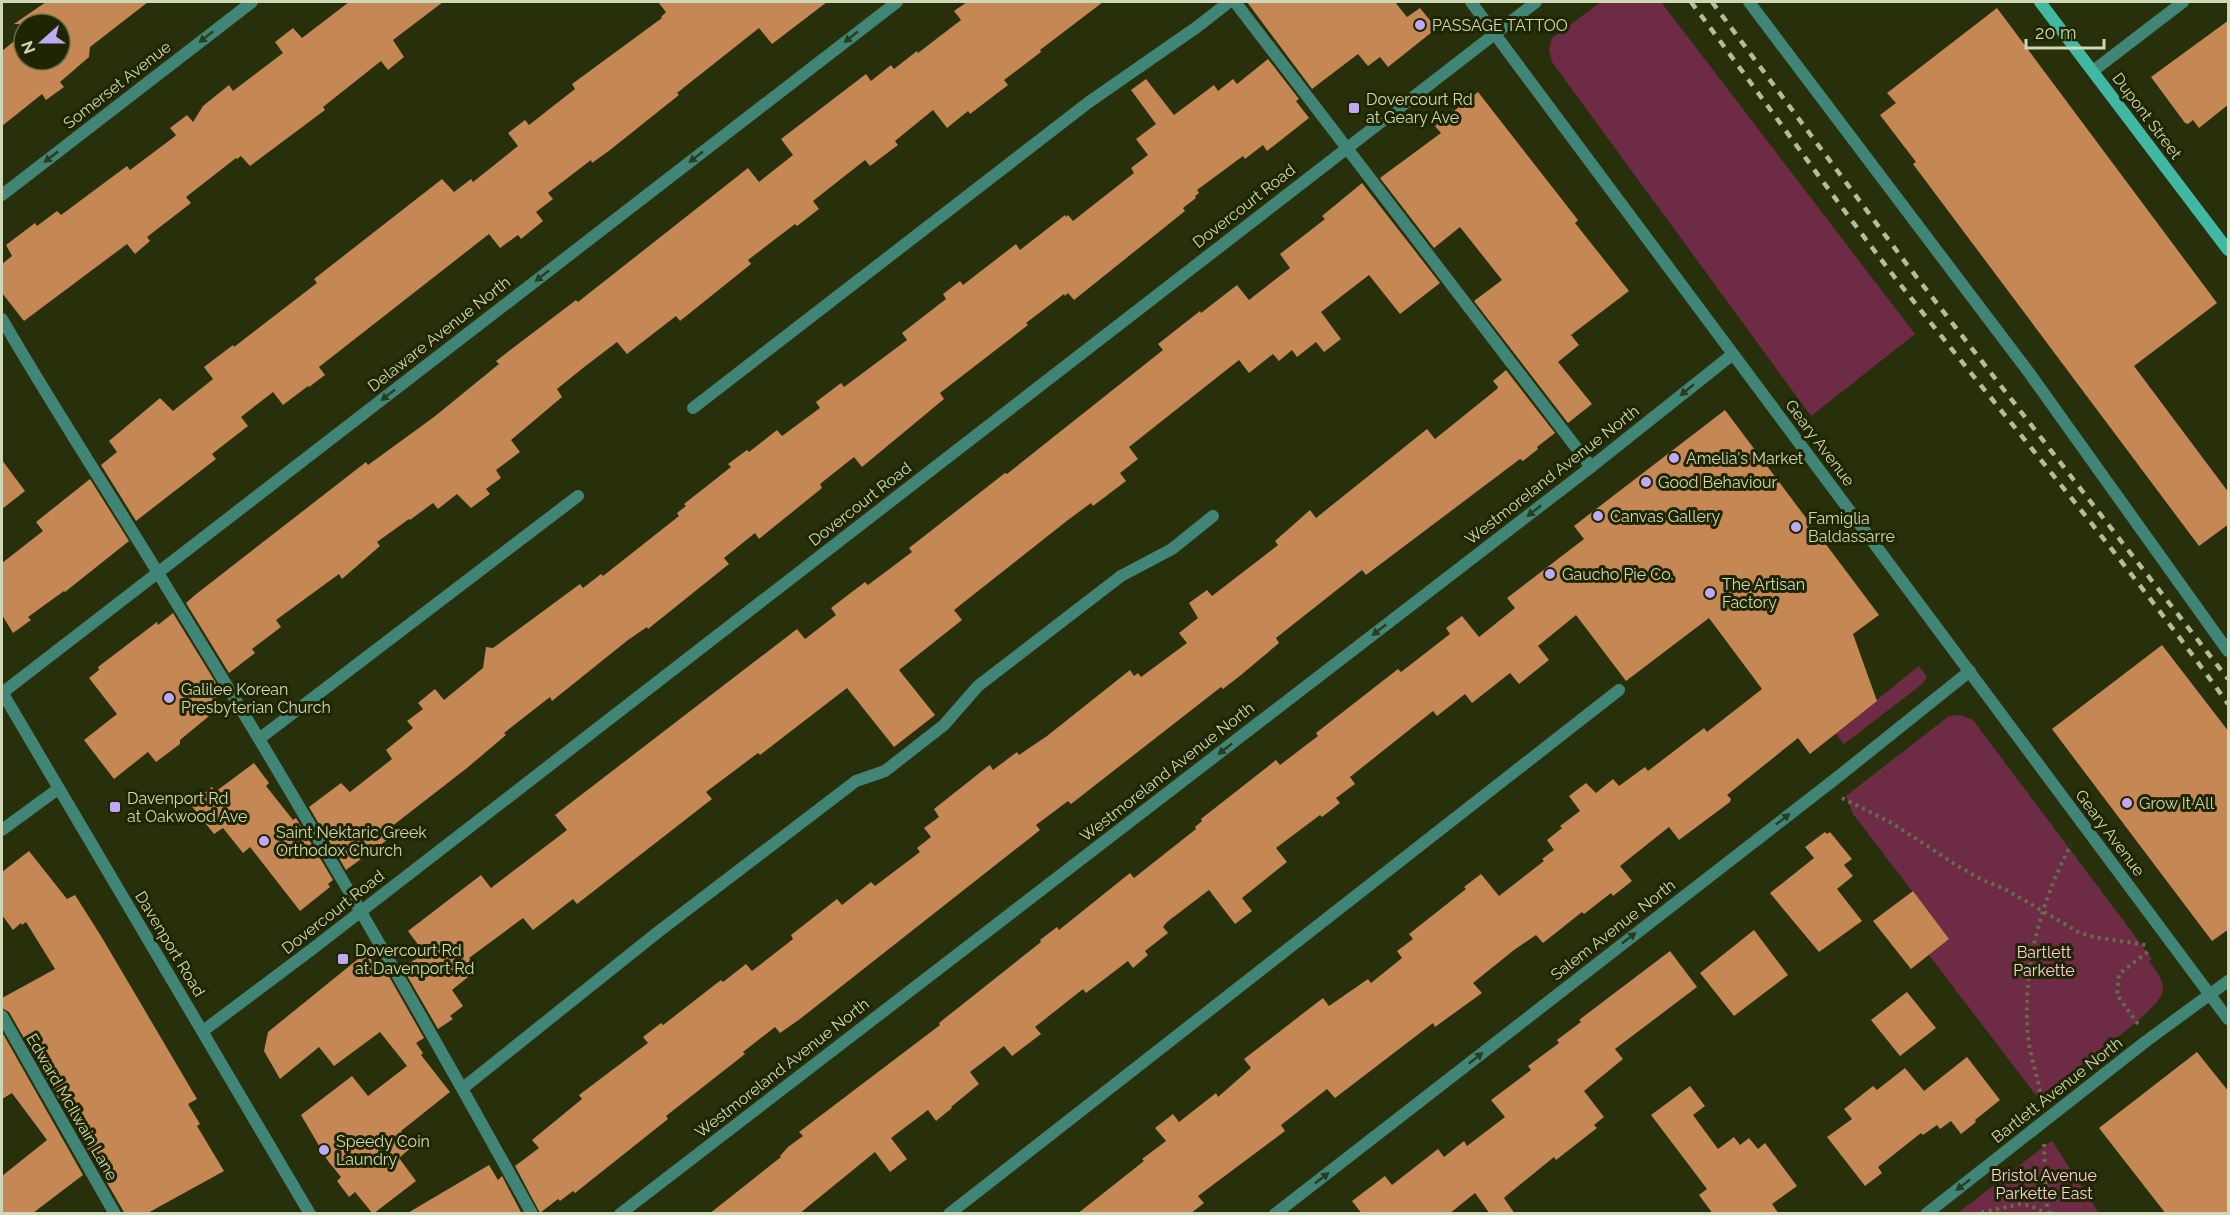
<svg xmlns="http://www.w3.org/2000/svg" width="2230" height="1215" viewBox="0 0 2230 1215" font-family="Raleway,sans-serif">
<style>
.green{fill:#6e2b45}
.building{fill:#c58754}
.lines{fill:none;stroke-linecap:round;stroke-linejoin:round}
.path{stroke:#656d49;stroke-width:4;stroke-dasharray:3 4.5;stroke-linecap:butt}
.service{stroke:#418577;stroke-width:12}
.minor{stroke:#418577;stroke-width:12}
.tertiary{stroke:#418577;stroke-width:12}
.secondary{stroke:#41b8a3;stroke-width:12}
.rail{stroke:#b4bd9a;stroke-width:4.5;stroke-dasharray:8 8;stroke-linecap:butt}
.oneway{fill:#283d1f}
.poi-dot{fill:#c1a8f3;stroke:#1f2502;stroke-width:2}
.labels{text-anchor:middle;dominant-baseline:central;stroke-width:6;stroke-linejoin:round;paint-order:stroke}
.poi-label{font-size:16px;fill:#cfd8b6;stroke:#1f2502;text-anchor:start}
.street-label{font-size:16px;fill:#cfd8b6;stroke:#1f2502}
.park-label{font-size:16px;fill:#facedb;stroke:#1f2502}
</style>
<rect width="100%" height="100%" fill="#282f0b"/>
<path class="green" d="M1601 2H1661L1915 334 1811 416 1552 62 1549 50 1552 38Z
M1919 666 1927 677 1921 685 1844 744 1835 733Z
M1960 715 1973 720 2152 959 2149 961C2156 971 2166 982 2162 994 2155 1014 2059 1081 2038 1098L1929 955 1949 939 1853 814 1846 796 1949 716Z
M2052 1141 2099 1213H1958L2047 1144Z"/>
<path class="building" d="M46 2H148L90 47 89 57 60 82 64 87 46 100 42 94 2 126V51L24 33V60H60V24H14Z
M349 2H443L393 40 404 57 388 70 381 61 323 107 325 110 250 166 241 156 237 159 236 158 186 197 191 203 147 237 150 241 135 254 127 244 24 321 2 293V264L12 256 6 245 35 223 37 226 57 211 61 215 127 166 130 170 174 137 176 135 170 128 187 115 193 122 203 106 229 85 233 91 283 53 275 42 293 28 302 38Z
M658 2H827L772 44 759 28 677 93 679 95 610 150 592 163 591 160 548 193 553 199 536 212 543 221 521 239 518 235 500 248 489 234 319 367 325 375 309 387 308 386 283 405 273 392 241 417 248 426 212 454 216 459 136 521 101 465 117 452 109 441 160 398 173 411 213 379 204 367 233 345 234 347 317 283 314 279 442 179 454 192 471 179 473 182 518 146 508 133 525 120 529 125 575 89 572 84 662 18 661 17 666 12Z
M967 2H1103L1040 50 1041 52 1004 80 1008 85 970 114 968 111 947 128 933 110 895 141 898 145 870 166 865 160 813 201 819 209 797 226 795 224 748 260 751 264 680 321 676 316 627 354 617 342 583 368 557 389 562 397 511 440 520 452 496 470 501 478 486 489 490 494 471 508 457 494 438 509 433 503 410 520 409 519 377 542 380 546 342 579 339 574 276 620 281 627 252 649 255 653 229 673 186 603 195 595 366 462 368 465 434 417 499 364 496 361 576 300 578 302 748 168 759 182 793 155 781 139 866 74 871 81 891 65 894 69 917 51 918 53 961 20 954 11Z
M1247 2H1395L1407 17 1420 8 1433 24 1432 32 1388 67 1380 57 1368 66 1358 54 1312 89Z
M1997 8 2217 303 2134 366 2229 493V524L2199 546 1913 164 1916 162 1880 115 1896 103 1887 93Z
M2229 20V104L2199 128 2193 120 2188 124 2185 123 2151 77Z
M1268 59 1299 99 1296 101 1309 118 1267 151 1263 145 1245 159 1243 156 1197 190 1199 193 1195 196 1196 198 1183 208 1185 211 1074 300 1068 293 1065 296 1064 294 1026 323 1028 325 940 393 944 399 862 467 854 457 820 484 822 488 759 539 755 533 724 558 729 564 648 629 647 627 628 640 552 701 550 697 504 733 506 735 467 768 382 834 387 840 346 870 309 807 341 783 350 792 392 759 386 750 413 728 407 721 423 709 418 703 435 689 444 700 483 668 486 647 493 648 580 584 583 588 601 574 603 576 679 516 677 513 686 506 684 504 731 467 728 464 747 450 749 452 777 430 782 436 820 408 816 402 841 383 844 387 907 340 902 333 946 299 943 294 960 281 963 285 1016 244 1020 250 1065 215 1066 217 1068 215 1073 221 1134 173 1131 168 1148 155 1136 139 1156 124 1131 90 1146 79 1174 115 1214 85 1218 91 1233 79 1237 84Z
M1478 92 1578 220 1575 223 1629 291 1571 335 1579 345 1558 362 1592 404 1568 423 1474 301 1502 280 1460 227 1434 248 1380 178 1441 133 1435 126Z
M1362 183 1440 283 1400 314 1369 275 1321 312 1341 339 1324 352 1316 342 1297 357 1292 350 1279 361 1273 354 1249 373 1239 360 1129 447 1138 459 1120 473 1126 481 1093 506 1091 503 1068 520 954 610 962 620 899 670 935 715 894 747 847 688 760 755 758 753 706 792 712 799 577 904 573 899 533 930 523 918 469 958 474 964 464 972 468 977 452 990 463 1006 450 1016 453 1019 438 1029 402 967 425 954 408 931 481 875 491 888 567 830 555 815 797 629 805 639 836 615 831 608 865 582 868 585 912 552 909 548 1005 473 1007 474 1163 350 1158 344 1200 311 1201 313 1237 285 1249 300 1290 268 1280 254 1325 219 1322 216Z
M1506 370 1555 433 1537 447 1538 449 1523 461 1520 459 1366 575 1362 570 1276 638 1279 643 1241 675 1223 689 1221 687 1071 804 1068 801 1036 825 1040 830 800 1019 780 1033 775 1027 743 1052 745 1054 666 1116 668 1119 575 1193 573 1191 560 1201 558 1199 540 1213 515 1166 539 1148 532 1140 582 1099 579 1095 648 1043 643 1037 661 1023 663 1025 721 980 723 982 746 964 752 971 793 939 791 935 837 899 842 905 871 882 875 886 920 852 917 848 931 837 924 828 939 817 934 809 987 767 990 765 993 770 1017 752 1019 755 1047 736 1130 670 1134 676 1138 673 1141 677 1187 643 1179 633 1198 618 1189 603 1207 590 1212 596 1278 545 1275 541 1310 510 1316 518 1427 429 1435 439 1497 389 1498 387 1493 381Z
M1725 410 1879 615 1853 634 1877 701 1810 754 1798 738 1727 795 1731 799 1730 802 1679 840 1669 827 1620 866 1632 881 1613 896 1611 893 1584 914 1582 912 1543 943 1536 935 1514 950 1473 983 1482 993 1435 1027 1433 1023 1335 1098 1327 1089 1281 1125 1285 1131 1198 1196 1204 1203 1190 1214H1077L1144 1161 1142 1159 1166 1141 1155 1128 1173 1114 1179 1122 1216 1093 1218 1097 1251 1068 1244 1059 1323 998 1329 1006 1368 979 1371 983 1402 958 1397 951 1413 939 1409 934 1466 889 1464 887 1481 874 1499 896 1544 861 1542 859 1554 850 1547 840 1562 828 1560 826 1580 811 1569 796 1586 783 1596 793 1613 779 1619 786 1645 767 1648 771 1704 728 1707 732 1762 689 1709 618 1626 681 1576 615 1538 646 1549 660 1519 684 1510 673 1472 703 1465 694 1437 716 1433 711 1350 777 1355 784 1336 798 1340 803 1322 817 1320 815 1276 848 1287 862 1242 898 1252 911 1235 924 1209 890 1167 922 1163 927 1168 933 1145 951 1148 955 1133 968 1128 961 1086 993 1083 989 1035 1027 1041 1034 1012 1056 1004 1046 970 1072 979 1084 951 1107 952 1108 936 1121 928 1110 891 1138 907 1159 890 1172 875 1152 799 1214H709L781 1157 780 1156 788 1147 803 1136 799 1132 940 1025 939 1023 1041 942 1040 940 1057 927 1059 930 1130 873 1134 878 1196 829 1195 827 1202 821 1201 819 1276 760 1280 765 1318 736 1316 733 1398 669 1401 672 1450 634 1446 628 1462 616 1479 637 1515 608 1507 598 1584 539 1574 526Z
M2 460 25 491 2 509Z
M90 479 129 541 65 592 64 591 28 617 31 620 13 633 2 615V563L43 531 36 522Z
M173 613 216 683 210 688 218 699 216 701 220 707 180 740V744L156 762 148 752 114 779 84 740 117 714 89 678 99 670 98 667 157 622 158 625Z
M2162 645 2229 732V929L2212 941 2052 729Z
M254 763 269 783 266 786 293 820 296 818 333 880 328 884 330 887 300 911 250 847 243 853 223 828 214 834 190 804 212 787 215 792Z
M1825 832 1827 834 1830 832 1852 859 1844 865 1853 876 1837 889 1862 921 1819 952 1770 893 1814 858 1805 847Z
M29 851 67 899 75 895 101 936 197 1099 188 1104 200 1124 197 1126 224 1171 146 1214H125L9 1012 2 1008V998L55 969 26 922 22 925 21 923 13 930 2 915V872Z
M1913 891 1949 939 1911 969 1873 921Z
M1754 930 1788 975 1734 1016 1700 973Z
M1670 951 1697 987 1615 1049 1623 1059 1584 1091 1604 1117 1594 1125 1597 1128 1556 1160 1554 1157 1506 1196 1504 1198 1515 1214H1490L1475 1193 1449 1214H1362L1352 1201 1385 1176 1392 1185 1438 1149 1444 1157 1464 1141 1467 1146 1505 1117 1491 1100 1531 1070 1528 1066 1559 1043 1557 1040 1581 1022 1579 1020Z
M363 955 367 960 370 958 382 975 387 973 424 1038 416 1043 423 1053 421 1055 450 1092 401 1131 413 1146 399 1158 416 1181 373 1214 355 1192 349 1197 337 1181 341 1177 328 1161 301 1115 352 1076 368 1096 407 1066 380 1032 334 1066 319 1047 280 1079 264 1051 268 1032Z
M1907 992 1936 1028 1900 1056 1871 1020Z
M2 1032 83 1175 33 1213H2V1176L47 1140 12 1093 2 1099Z
M2197 1052 2229 1092V1214H2166L2099 1128Z
M1967 1057 2000 1100 1975 1120 1976 1122 1961 1134 1951 1121 1940 1129 1937 1125 1923 1135 1921 1133 1878 1167 1882 1173 1865 1186 1827 1137 1852 1119 1844 1109 1873 1086 1877 1090 1905 1068 1924 1091Z
M1690 1086 1705 1106 1693 1115 1718 1149 1734 1137 1740 1145 1749 1138 1758 1149 1765 1143 1797 1186 1772 1204 1779 1214H1713L1699 1195 1707 1189 1651 1115Z
M489 1165 498 1180 502 1176 522 1214H406Z"/>
<g class="lines">
<path class="path" d="M1842 798 1890 822 1961 868 1982 880 2005 889 2080 933 2094 937 2146 945
M2138 1024 2117 995 2119 974 2150 950
M2041 1099C2039 1078 2030 1058 2028 1036 2022 971 2040 902 2071 845
M2044 1144 2046 1202 2050 1214
M1974 1214 2021 1204 2031 1206 2048 1214"/>
<path class="service" d="M1235 2 1591 467
M1749 2 2030 374 2228 651
M2 319C54 409 112 497 166 586 293 792 415 1002 532 1214
M693 408 1089 102 1197 27 1229 2
M259 739 578 496
M2 1016 115 1214
M463 1088 658 932 856 781 885 771 944 725 978 686 1121 576 1172 549 1213 516
M949 1214 1619 690"/>
<path class="minor" d="M1471 2 2228 1019
M2093 71 2183 2
M2 195 252 2
M2 693 897 2
M620 1214 1591 467 1733 354
M1275 1214 1839 776 1970 671
M1926 1214 2145 1042 2228 981"/>
<path class="tertiary" d="M2 692 310 1214
M2 830 58 789
M203 1031 311 950 1536 2"/>
<path class="secondary" d="M2040 2 2228 250"/>
<path class="rail" d="M1691 2C1760 94 1826 188 1896 279 2007 420 2124 558 2228 704
M1712 2 1908 266 2228 679"/>
</g>
<defs><path id="oneway-solid" d="M-6-.8H1V-3.2L6.5 0L1 3.2V.8H-6Z" transform="scale(1.5)"/></defs>
<g class="oneway">
<use href="#oneway-solid" transform="translate(206 37) rotate(142)"/>
<use href="#oneway-solid" transform="translate(851 37) rotate(142)"/>
<use href="#oneway-solid" transform="translate(51 157) rotate(142)"/>
<use href="#oneway-solid" transform="translate(696 157) rotate(142)"/>
<use href="#oneway-solid" transform="translate(542 276) rotate(142)"/>
<use href="#oneway-solid" transform="translate(1687 390) rotate(141)"/>
<use href="#oneway-solid" transform="translate(388 395) rotate(142)"/>
<use href="#oneway-solid" transform="translate(1534 511) rotate(142)"/>
<use href="#oneway-solid" transform="translate(1379 630) rotate(142)"/>
<use href="#oneway-solid" transform="translate(1225 749) rotate(142)"/>
<use href="#oneway-solid" transform="translate(1783 819) rotate(-38)"/>
<use href="#oneway-solid" transform="translate(1629 938) rotate(-38)"/>
<use href="#oneway-solid" transform="translate(1476 1058) rotate(-38)"/>
<use href="#oneway-solid" transform="translate(1322 1178) rotate(-38)"/>
<use href="#oneway-solid" transform="translate(1963 1185) rotate(142)"/>
</g>
<g class="poi-dot">
<circle cx="1420" cy="25" r="6"/>
<rect x="1348" y="102" width="12" height="12" rx="3"/>
<circle cx="1674" cy="458" r="6"/>
<circle cx="1646" cy="482" r="6"/>
<circle cx="1598" cy="516" r="6"/>
<circle cx="1796" cy="527" r="6"/>
<circle cx="1550" cy="574" r="6"/>
<circle cx="1710" cy="593" r="6"/>
<circle cx="169" cy="698" r="6"/>
<circle cx="2127" cy="803" r="6"/>
<rect x="109" y="801" width="12" height="12" rx="3"/>
<circle cx="264" cy="841" r="6"/>
<rect x="337" y="953" width="12" height="12" rx="3"/>
<circle cx="324" cy="1150" r="6"/>
</g>
<g class="labels">
<g class="poi-label">
<text x="1432" y="25">PASSAGE TATTOO</text>
<text x="1366" y="99">Dovercourt Rd<tspan x="1366" dy="18">at Geary Ave</tspan></text>
<text x="1686" y="458">Amelia's Market</text>
<text x="1658" y="482">Good Behaviour</text>
<text x="1610" y="516">Canvas Gallery</text>
<text x="1808" y="518">Famiglia<tspan x="1808" dy="18">Baldassarre</tspan></text>
<text x="1562" y="574">Gaucho Pie Co.</text>
<text x="1722" y="584">The Artisan<tspan x="1722" dy="18">Factory</tspan></text>
<text x="181" y="689">Galilee Korean<tspan x="181" dy="18">Presbyterian Church</tspan></text>
<text x="127" y="798">Davenport Rd<tspan x="127" dy="18">at Oakwood Ave</tspan></text>
<text x="2139" y="803">Grow It All</text>
<text x="276" y="832">Saint Nektaric Greek<tspan x="276" dy="18">Orthodox Church</tspan></text>
<text x="355" y="950">Dovercourt Rd<tspan x="355" dy="18">at Davenport Rd</tspan></text>
<text x="336" y="1141">Speedy Coin<tspan x="336" dy="18">Laundry</tspan></text>
</g>
<g class="street-label">
<text transform="translate(117 85) rotate(-38)">Somerset Avenue</text>
<text transform="translate(2147 116) rotate(53)">Dupont Street</text>
<text transform="translate(1244 206) rotate(-38)">Dovercourt Road</text>
<text transform="translate(439 334) rotate(-38)">Delaware Avenue North</text>
<text transform="translate(1820 443) rotate(53)">Geary Avenue</text>
<text transform="translate(1552 475) rotate(-38)">Westmoreland Avenue North</text>
<text transform="translate(860 504) rotate(-38)">Dovercourt Road</text>
<text transform="translate(1167 772) rotate(-38)">Westmoreland Avenue North</text>
<text transform="translate(2110 833) rotate(53)">Geary Avenue</text>
<text transform="translate(333 912) rotate(-38)">Dovercourt Road</text>
<text transform="translate(1613 930) rotate(-38)">Salem Avenue North</text>
<text transform="translate(170 944) rotate(59)">Davenport Road</text>
<text transform="translate(782 1068) rotate(-38)">Westmoreland Avenue North</text>
<text transform="translate(2057 1090) rotate(-38)">Bartlett Avenue North</text>
<text transform="translate(72 1107) rotate(60)">Edward McIlwain Lane</text>
</g>
<g class="park-label">
<text x="2044" y="952">Bartlett<tspan x="2044" dy="18">Parkette</tspan></text>
<text x="2044" y="1175">Bristol Avenue<tspan x="2044" dy="18">Parkette East</tspan></text>
</g>
</g>
<rect width="2230" height="1215" fill="none" stroke="#cfd8b6" stroke-width="6"/>
<g transform="translate(42 42) rotate(249)"><circle r="28" fill="#1f2502" stroke="#656d4a" stroke-width="1.5"/>
<path d="M0-4.5L10 22L0 15L-10 22Z" fill="#c1a8f3"/>
<text y="-9" font-size="16" font-weight="bold" text-anchor="middle" fill="#cfd8b6">N</text>
</g>
<path d="M2026 39v9h78v-9" fill="none" stroke="#cfd8b6" stroke-width="3"/>
<text x="2035" y="39" font-size="18" fill="#cfd8b6" stroke="#1f2502" stroke-width="4.5" paint-order="stroke">20 m</text>
</svg>
